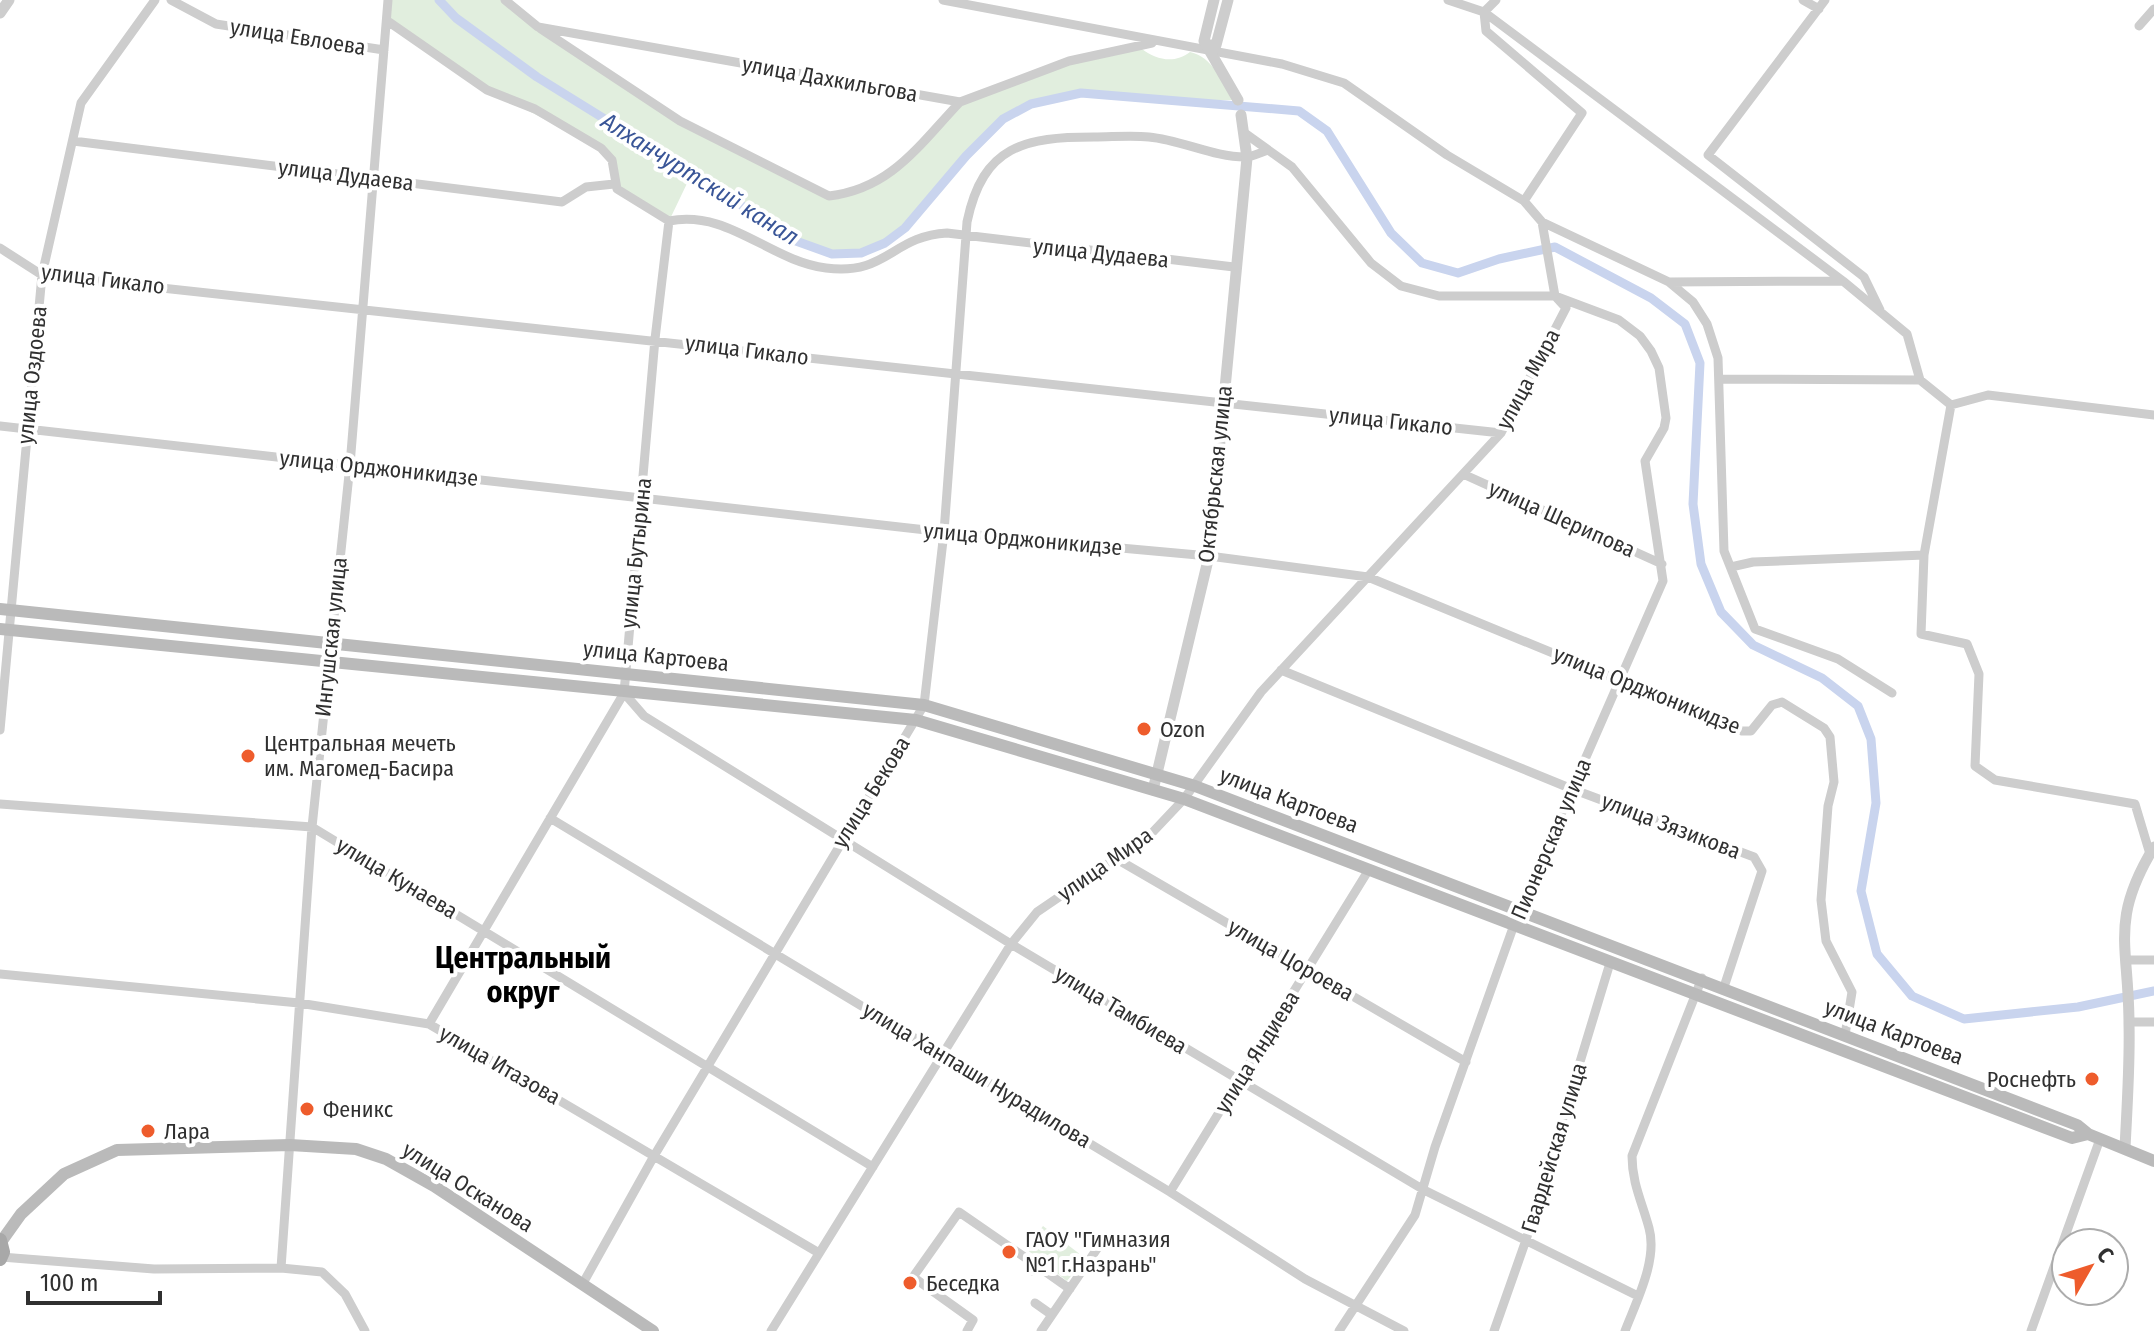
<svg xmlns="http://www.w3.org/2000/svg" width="2154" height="1331" viewBox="0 0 2154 1331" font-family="'Fira Sans Condensed',sans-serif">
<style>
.green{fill:#e1eede}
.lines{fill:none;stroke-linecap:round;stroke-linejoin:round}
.canal{stroke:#c9d4ee;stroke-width:9}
.minor{stroke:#cdcdcd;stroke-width:9}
.tertiary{stroke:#cdcdcd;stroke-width:11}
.secondary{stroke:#bababa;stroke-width:12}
.primary{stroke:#a8a8a8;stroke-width:14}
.poi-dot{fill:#ee5c2c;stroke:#fff;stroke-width:3}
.labels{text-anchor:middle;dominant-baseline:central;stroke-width:8;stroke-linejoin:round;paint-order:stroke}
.street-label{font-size:22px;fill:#303030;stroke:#fff}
.poi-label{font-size:22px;fill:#303030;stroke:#fff;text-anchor:start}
.water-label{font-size:24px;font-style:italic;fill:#395597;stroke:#fff}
.district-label{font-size:30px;font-weight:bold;fill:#000;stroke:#fff}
</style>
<rect width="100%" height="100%" fill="#fff"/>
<path class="green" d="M388 0H505L680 121 829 196 887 178 960 102 1069 61 1142 49C1156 60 1175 64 1190 52 1213 57 1222 82 1234 100 1203 100 1173 101 1142 100 1103 99 1067 88 1029 105 936 146 909 307 782 236 750 218 723 192 692 173L669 221 617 189 613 167 601 148 511 102 389 22Z
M1043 1226 1085 1258 1067 1281 1026 1249Z"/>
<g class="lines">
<path class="canal" d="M439 0 456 18 537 77 729 196 782 236 832 254 861 253 885 243 905 228 966 156 1003 119 1031 104 1081 93 1299 111 1327 131 1391 233 1422 263 1458 273 1499 259 1555 247 1651 298 1685 324 1700 363 1693 504 1701 564 1721 612 1753 645 1822 678 1858 706 1871 739 1876 803 1861 891 1877 954 1912 996 1964 1019 2078 1007 2154 991"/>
<path class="minor" d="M171 0 216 24 384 50
M505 0 538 27 960 102 1069 61 1152 43
M943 0 1282 64 1344 83 1447 155 1524 201 1542 222 1669 282 1693 302 1707 324 1718 358 1724 551 1755 629 1838 659 1892 693
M1448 0 1484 12 1843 281
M1803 0 1819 9
M1825 0 1708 155 1864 277 1880 310
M1484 12 1486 31 1582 113 1524 201
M1484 12 1496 0
M389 22 487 90 535 109 601 148 612 160 617 189 669 221C728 209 770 261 826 268 887 276 892 236 947 233L1234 267
M2139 26 2154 9
M541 29 680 121 829 196C891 189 919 145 960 102
M1246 134 1292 167 1371 263 1401 286 1439 296H1555L1619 320 1640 336 1651 351 1659 368 1666 418 1664 428 1645 461 1663 581 1520 908 1435 1147 1415 1215 1339 1331
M73 141 562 202 586 187 614 184
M0 248 42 275 1501 433
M1669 282 1843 281 1907 334 1920 380 1951 405 1988 395 2154 415
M1720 379 1920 380
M1951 405 1924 555 1921 634 1967 644 1979 674 1975 766 1995 780 2135 804 2150 854
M0 426 944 532 1209 556 1368 577 1742 731H1751L1772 705 1782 702 1824 728 1830 737 1834 782 1828 806 1821 900 1826 941 1852 992 1845 1035
M1463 474 1662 564
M1731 567 1753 562 1924 555
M1281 670 1572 789 1754 857 1762 871 1724 987
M624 693 644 716 1011 944 1424 1190 1638 1296
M0 730 42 275 81 103 155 0
M0 804 312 827 873 1167
M550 818 1170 1192 1305 1279 1404 1331
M1115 858 1466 1062
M2126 960H2154
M0 974 299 1003 429 1024 819 1253
M2130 1022H2154
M429 1024 624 693 655 339 669 221
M1170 1192 1368 871
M1 1257 154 1269 281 1268 322 1272 345 1294 365 1331
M281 1268 312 827 350 465 388 0
M1032 1271 1036 1265 1070 1289
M582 1285 654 1156 924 705 944 532 967 222C983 145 1025 137 1094 137 1112 137 1131 135 1149 137 1181 140 1214 157 1245 157 1252 157 1262 152 1268 150
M1035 1303 1052 1315
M771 1331 1011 944 1037 912 1150 835 1184 799 1261 692 1501 433 1566 308 1555 296 1542 222
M967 1331 973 1320 913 1277 959 1212 1036 1265
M1041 1331 1101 1243
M1494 1331 1526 1240 1610 963
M1625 1331C1636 1302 1658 1260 1649 1228 1642 1202 1632 1183 1632 1156L1702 978
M2031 1331 2100 1139"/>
<path class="tertiary" d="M1214 0 1204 41 1238 100
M0 13 9 0
M1209 45H1216L1228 0
M1153 790 1209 556 1247 158 1241 115
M2125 1148C2127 1107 2130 1065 2129 1024 2129 945 2109 921 2154 847"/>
<path class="secondary" d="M0 609 924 705 1195 786 2077 1125 2088 1134 2154 1161
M0 629 916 720 1184 799 2072 1138 2088 1134
M1 1242 21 1214 64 1174 117 1150 290 1145 356 1149 386 1159 434 1186 653 1331"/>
<path class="primary" d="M0 1240 3 1252 0 1259"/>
</g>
<g class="poi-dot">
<circle cx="1144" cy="729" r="8"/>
<circle cx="248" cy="756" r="8"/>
<circle cx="2092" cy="1079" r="8"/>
<circle cx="307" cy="1109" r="8"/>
<circle cx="148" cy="1131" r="8"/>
<circle cx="1009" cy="1252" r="8"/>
<circle cx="910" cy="1283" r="8"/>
</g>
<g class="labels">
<g class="street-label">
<text transform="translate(298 37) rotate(9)">улица Евлоева</text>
<text transform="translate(830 79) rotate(10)">улица Дахкильгова</text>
<text transform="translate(346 175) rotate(7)">улица Дудаева</text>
<text transform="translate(1101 253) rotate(6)">улица Дудаева</text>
<text transform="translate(103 279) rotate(7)">улица Гикало</text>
<text transform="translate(747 350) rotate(7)">улица Гикало</text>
<text transform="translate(32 375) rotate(-84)">улица Оздоева</text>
<text transform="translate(1528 379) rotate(-62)">улица Мира</text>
<text transform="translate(1391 421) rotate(6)">улица Гикало</text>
<text transform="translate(379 468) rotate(6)">улица Орджоникидзе</text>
<text transform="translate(1215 474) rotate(-84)">Октябрьская улица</text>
<text transform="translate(1562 519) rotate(24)">улица Шерипова</text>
<text transform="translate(1023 539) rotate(5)">улица Орджоникидзе</text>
<text transform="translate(636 553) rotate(-84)">улица Бутырина</text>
<text transform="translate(331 637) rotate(-84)">Ингушская улица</text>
<text transform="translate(656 656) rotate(6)">улица Картоева</text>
<text transform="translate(1647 690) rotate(22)">улица Орджоникидзе</text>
<text transform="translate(871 792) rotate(-58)">улица Бекова</text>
<text transform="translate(1289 800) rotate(21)">улица Картоева</text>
<text transform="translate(1671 826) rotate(21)">улица Зязикова</text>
<text transform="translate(1551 839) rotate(-67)">Пионерская улица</text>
<text transform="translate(1105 864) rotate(-35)">улица Мира</text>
<text transform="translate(397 878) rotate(31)">улица Кунаева</text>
<text transform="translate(1291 960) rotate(30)">улица Цороева</text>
<text transform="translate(1121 1010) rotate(31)">улица Тамбиева</text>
<text transform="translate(1894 1032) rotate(21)">улица Картоева</text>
<text transform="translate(1257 1052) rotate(-58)">улица Яндиева</text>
<text transform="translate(500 1065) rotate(30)">улица Итазова</text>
<text transform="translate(977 1075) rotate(31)">улица Ханпаши Нурадилова</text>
<text transform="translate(1554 1148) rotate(-73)">Гвардейская улица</text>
<text transform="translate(468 1187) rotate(32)">улица Осканова</text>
</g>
<g class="poi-label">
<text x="1160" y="729">Ozon</text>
<text x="264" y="743">Центральная мечеть<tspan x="264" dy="25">им. Магомед-Басира</tspan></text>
<text x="2076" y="1079" text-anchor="end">Роснефть</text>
<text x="323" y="1109">Феникс</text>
<text x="164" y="1131">Лара</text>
<text x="1025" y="1239">ГАОУ "Гимназия<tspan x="1025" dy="25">№1 г.Назрань"</tspan></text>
<text x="926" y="1283">Беседка</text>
</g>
<g class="water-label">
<text transform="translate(700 179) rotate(32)">Алханчуртский канал</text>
</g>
<g class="district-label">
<text x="523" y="958">Центральный<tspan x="523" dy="34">округ</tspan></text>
</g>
</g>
<g transform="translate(2090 1267) rotate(51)"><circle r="38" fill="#ffffff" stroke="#acacac" stroke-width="2"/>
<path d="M0-6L14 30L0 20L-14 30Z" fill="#ee5c2c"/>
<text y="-12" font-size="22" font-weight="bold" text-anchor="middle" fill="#303030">С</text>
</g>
<path d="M28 1291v12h132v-12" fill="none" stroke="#303030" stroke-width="4"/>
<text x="40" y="1291" font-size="24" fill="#303030" stroke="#ffffff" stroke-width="6" paint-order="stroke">100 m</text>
</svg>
